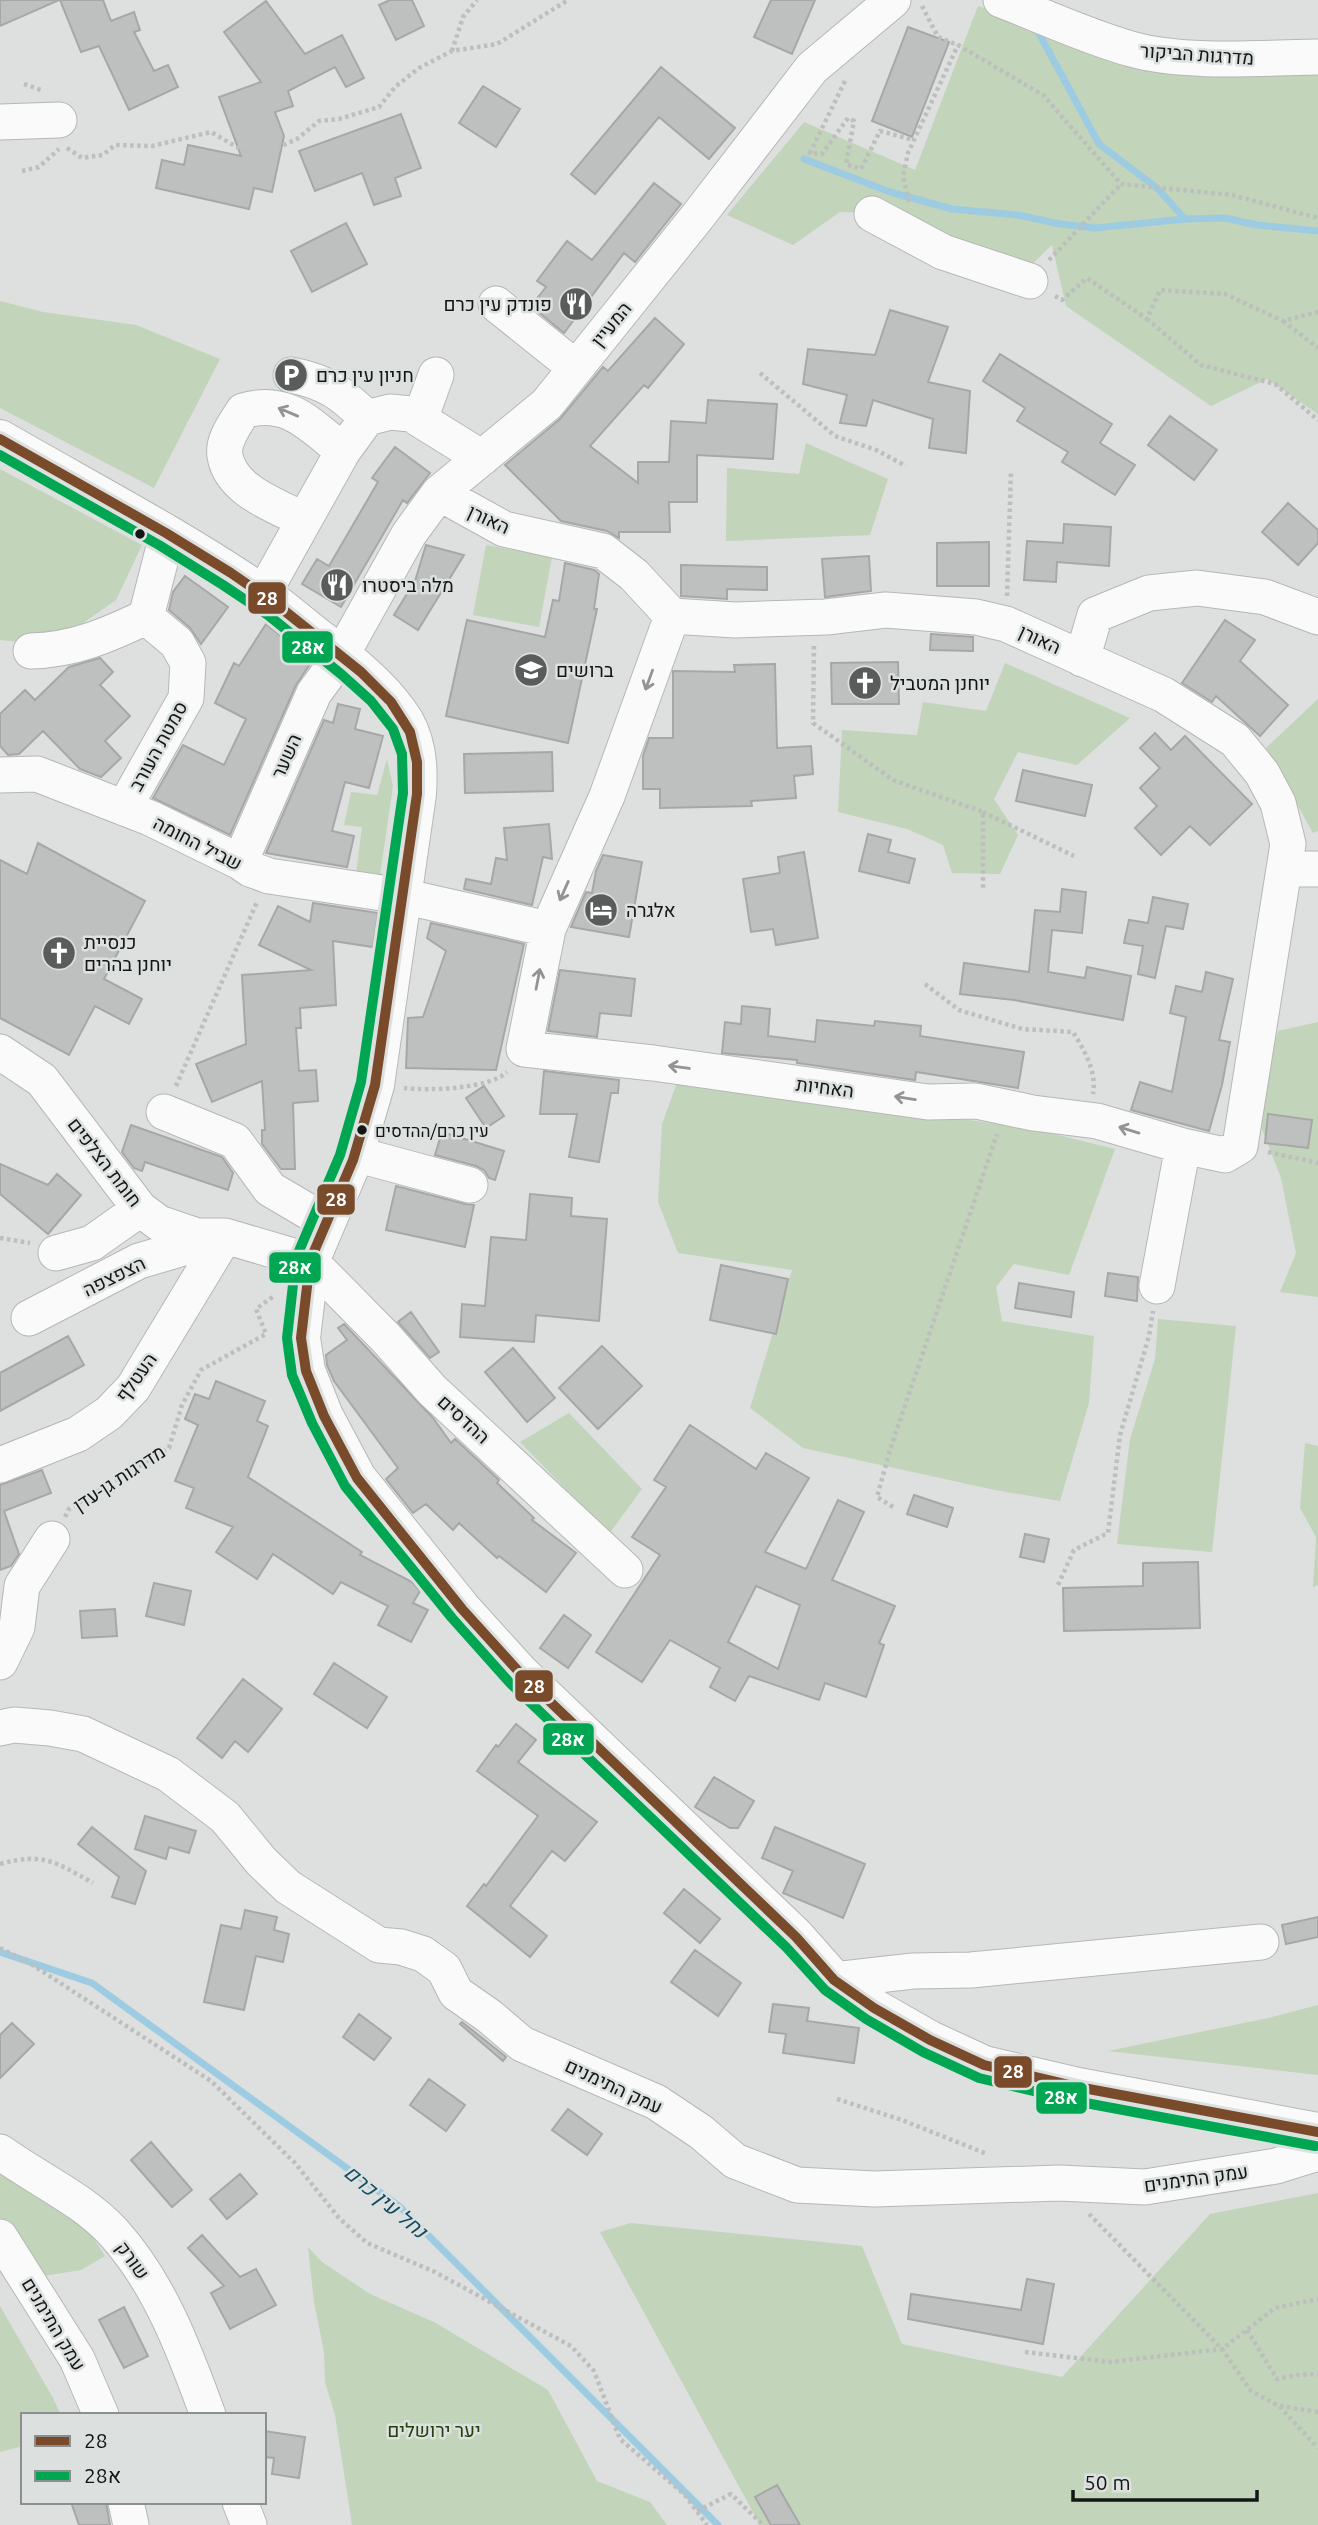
<svg xmlns="http://www.w3.org/2000/svg" width="1318" height="2525" viewBox="0 0 1318 2525" font-family="Ubuntu,Heebo,sans-serif">
<style>
.green{fill:#c2d4b9}
.lines{fill:none;stroke-linecap:round;stroke-linejoin:round}
.stream{stroke:#9dcce2;stroke-width:7}
.building{fill:#bec0bf;stroke:#a6a8a7;stroke-width:2;fill-rule:evenodd}
.minor-casing{stroke:#b5b8b7;stroke-width:37}
.major-casing{stroke:#b5b8b7;stroke-width:40}
.path{stroke:#bdbfbe;stroke-width:4.5;stroke-dasharray:3.5 3.5;stroke-linecap:butt}
.minor{stroke:#fafafa;stroke-width:35}
.major{stroke:#fafafa;stroke-width:38}
.bus-1-casing{stroke:#dce1e0;stroke-width:16}
.bus-2-casing{stroke:#dce1e0;stroke-width:16}
.bus-1{stroke:#7a4b2a;stroke-width:10}
.bus-2{stroke:#00a651;stroke-width:10}
.oneway{stroke:#929393}
.bus-dot{fill:#141515;stroke:#dce1e0;stroke-width:2.5}
.labels{text-anchor:middle;dominant-baseline:central;stroke-width:5;stroke-linejoin:round;paint-order:stroke}
.bus-label{font-size:17px;fill:#141515;stroke:#dce1e0;text-anchor:start}
.street-label{font-size:19px;fill:#141515;stroke:#dce1e0}
.poi-label{font-size:19px;fill:#141515;stroke:#dce1e0;text-anchor:start}
.park-label{font-size:19px;fill:#23420b;stroke:#dce1e0}
.water-label{font-size:21px;font-style:italic;fill:#154b61;stroke:#dce1e0}
.line-badge{stroke:#dce1e0;stroke-width:2.5}
.badge-label{font-size:19px;text-anchor:middle;font-weight:bold;fill:#fff}
</style>
<rect width="100%" height="100%" fill="#dde0df"/>
<path class="green" d="M978 6 1018 18 1318 62V414L1267 379 1211 406 1066 306 1052 245 1025 271 881 213 840 212 793 245 727 215 804 122 915 170Z
M0 301 43 312 136 325 220 359 154 488 0 408Z
M806 443 888 479 870 535 726 541 727 468 799 474Z
M0 469 142 545 116 600 73 630 30 643 0 640Z
M486 545 552 557 539 627 473 615Z
M1005 663 1130 718 1077 765 1018 752 994 799 1018 835 1000 874 952 873 943 845 907 829 838 812 842 730 917 735 923 702 986 711Z
M1318 699V831L1313 833 1266 748Z
M387 759 393 786 378 889 355 882 362 827 344 825 351 792 377 795Z
M1318 1022V1297L1280 1292 1296 1253 1281 1178 1255 1111 1278 1031Z
M679 1077 938 1116 1029 1128 1115 1149 1069 1275 1014 1264 996 1287 1002 1321 1094 1336 1089 1403 1060 1501 995 1490 803 1448 750 1408 792 1270 678 1253 658 1202 662 1124Z
M1158 1319 1236 1326 1212 1552 1117 1544 1130 1439 1155 1359Z
M569 1413 642 1489 609 1534 520 1442Z
M1305 1443 1318 1446V1585L1313 1587 1316 1537 1300 1508Z
M1318 2005V2075L1108 2051 1268 2018Z
M0 2161 86 2227 105 2256 81 2270 44 2276 0 2218Z
M1318 2193V2525H760L600 2232 631 2223 862 2246 902 2344 1062 2377 1210 2214Z
M308 2247 322 2262 370 2294 434 2322 548 2390 597 2481 650 2502 667 2525H352L335 2415 325 2382 324 2352 314 2302Z
M0 2306 53 2398 61 2415H23V2446L0 2452Z"/>
<g class="lines">
<path class="stream" d="M1036 28 1099 144 1157 188 1185 219
M804 159 890 192 952 209 1018 215 1060 224 1095 228 1185 219 1225 218 1257 225 1318 231
M0 1952 92 1983 399 2206 718 2525"/>
</g>
<path class="building" d="M0 0H59L0 26Z
M60 0H103L111 21 134 12 140 30 134 32 154 71 168 65 178 87 129 110 99 46 81 52Z
M390 0H412L424 26 396 40 379 5Z
M771 0H815L792 54 754 37Z
M266 1 305 54 342 35 364 78 346 87 335 67 288 91 293 106 275 112 284 136 272 192 254 188 249 209 156 188 162 160 184 165 188 145 241 156 219 97 261 82 224 32Z
M908 27 949 42 912 137 872 121Z
M661 67 735 128 709 159 659 117 595 194 571 174Z
M483 86 520 109 496 147 459 123Z
M401 114 421 168 395 178 401 196 374 205 362 173 315 191 299 151Z
M654 183 681 204 635 262 624 253 564 333 531 306 546 287 537 281 567 241 592 260Z
M346 223 367 264 312 292 291 251Z
M890 310 948 327 928 382 970 391 966 453 929 448 933 419 873 400 866 426 840 423 847 395 803 384 808 349 875 355Z
M655 318 684 344 648 388 644 385 590 446 638 483V462H669L671 421 706 423 708 400 777 404 773 459 697 455V502H669L670 532H619V538L607 531 561 521 505 465 560 419 603 367 608 371Z
M1000 354 1112 424 1100 443 1135 465 1115 495 1062 462 1068 452 1017 421 1025 408 983 381Z
M1170 416 1217 450 1194 480 1148 445Z
M395 447 430 473 407 503 403 500 341 607 302 584 317 559 329 566 378 482 372 478Z
M1288 503 1318 530V543L1298 565 1262 532Z
M1064 524 1111 527 1109 566 1057 562 1056 582 1024 580 1027 541 1063 543Z
M989 542V586H937V543Z
M426 545 464 555 418 630 394 615 415 581Z
M869 556 871 591 825 597 822 559Z
M565 563 594 570 599 574 594 609H597L568 743 446 716 467 620 545 637 553 600 559 601Z
M681 565 767 567V590L727 589V599L681 596Z
M185 576 228 607 201 644 190 628 169 610 173 592Z
M1225 620 1255 640 1240 661 1288 705 1260 736 1216 696 1212 702 1182 683Z
M266 624 312 661 296 685 230 835 153 798 183 745 224 765 246 719 215 703 234 663 239 666Z
M931 634 973 637V651L930 650Z
M100 658 113 672 100 685 130 716 105 741 121 758 101 777 80 769 43 731 19 754 8 755 0 746V714L25 690 35 700 69 667Z
M898 662 899 704H832L831 663Z
M775 664 777 748 811 746 813 774 794 776 796 798 751 801 752 806 660 808V789H643V756L649 738H673V671L735 672 734 665Z
M338 704 360 709 355 729 383 736 369 788 345 782 332 831 354 836 347 867 266 853 324 720 333 723Z
M1155 733 1171 750 1185 736 1252 804 1210 845 1190 826 1161 855 1135 828 1157 806 1140 788 1160 768 1140 748Z
M552 752 553 791 465 793 464 754Z
M1023 770 1092 785 1085 816 1016 801Z
M549 824 552 859 543 857 532 905 464 889 466 879 491 884 496 858 507 860 504 828Z
M868 834 891 840 888 852 915 859 909 883 859 871Z
M38 843 145 901 104 979 142 999 129 1024 95 1006 69 1055 0 1018V860L27 874Z
M804 852 818 938 776 945 773 929 751 932 743 879 780 873 778 857Z
M603 855 642 862 629 937 571 927 586 892 592 893 596 871Z
M1062 889 1086 892 1082 933 1052 930 1048 972 1085 978 1087 967 1131 976 1123 1020 1014 1000 960 994 964 963 1029 972 1035 910 1060 912Z
M1153 897 1188 904 1183 929 1166 926 1155 978 1138 974 1143 946 1124 943 1129 920 1148 923Z
M313 903 378 913 373 947 333 941 336 1005 300 1008 301 1028H296L299 1071 316 1070 318 1101 293 1103 295 1169H281L262 1144V1130H265L262 1081 212 1102 196 1064 246 1044 242 975 311 970 259 945 278 906 310 922Z
M431 923 524 944 496 1070 406 1068 408 1018 423 1017 446 951 427 938Z
M560 970 635 979 631 1016 600 1013 597 1037 548 1031Z
M1206 972 1233 979 1219 1040 1230 1042 1222 1085 1209 1131 1131 1110 1140 1082 1172 1092 1186 1017 1170 1013 1176 986 1202 992Z
M742 1006 770 1009 768 1036 815 1042 817 1020 874 1026 875 1021 921 1026 920 1036 1024 1052 1018 1088 916 1072 915 1080 797 1063V1060L722 1053 725 1022 741 1024Z
M544 1071 619 1080 618 1093H611L599 1162 569 1157 577 1114H540Z
M484 1086 504 1116 486 1128 466 1098Z
M1268 1114 1312 1120 1308 1148 1265 1143Z
M131 1125 222 1157 233 1173 228 1190 145 1162 142 1171 134 1168 122 1152Z
M442 1132 504 1151 495 1180 489 1178 484 1170 476 1166 435 1155Z
M0 1164 48 1185 57 1174 81 1195 48 1234 0 1194Z
M396 1186 465 1204 474 1205 465 1247 386 1230Z
M530 1194 572 1198 571 1216 607 1219 599 1321 536 1315 534 1342 460 1337 462 1304 485 1306 491 1237 526 1240Z
M721 1265 788 1279 776 1334 710 1320Z
M1108 1273 1138 1277 1137 1301 1105 1296Z
M1019 1283 1074 1292 1071 1317 1015 1308Z
M411 1312 439 1352 430 1358 398 1322Z
M344 1324 433 1418 451 1443 455 1439 499 1480 497 1483 534 1518 532 1520 576 1553 546 1592 499 1556 497 1558 459 1523 453 1530 426 1504 413 1513 386 1479 398 1468 334 1381 327 1365 326 1355 347 1340 338 1328Z
M68 1336 84 1365 0 1411V1373Z
M602 1346 642 1386 598 1429 559 1388Z
M513 1348 555 1398 527 1422 485 1372Z
M216 1381 265 1401 257 1421 268 1426 248 1477 362 1552 360 1555 412 1582 420 1591 413 1603 428 1610 411 1642 378 1625 388 1606 341 1582 333 1594 273 1554 257 1579 216 1552 233 1527 186 1508 194 1488 175 1481 198 1425 185 1419 195 1394 209 1399Z
M690 1425 756 1469 766 1453 809 1478 765 1552 806 1569 838 1500 864 1512 832 1580 895 1606 879 1643 884 1645 866 1697 825 1683 819 1700 749 1676 735 1701 710 1687 720 1668 670 1640 642 1682 596 1652 660 1555 632 1537 666 1487 654 1480ZM756 1586 800 1605 778 1669 728 1642Z
M42 1470 51 1493 4 1511 19 1554 11 1566 0 1570V1485Z
M914 1495 953 1508 947 1527 907 1514Z
M1025 1534 1049 1539 1044 1562 1020 1557Z
M1198 1562 1200 1628 1064 1631 1063 1588 1143 1586V1563Z
M154 1583 191 1591 184 1625 146 1616Z
M115 1609 117 1636 82 1638 80 1611Z
M564 1615 591 1635 568 1668 540 1648Z
M334 1663 387 1697 367 1728 314 1694Z
M243 1679 282 1709 248 1752 235 1741 222 1758 197 1738Z
M516 1724 536 1740 518 1762 597 1822 565 1861 552 1851 510 1906 547 1936 530 1957 467 1906 484 1884 486 1886 538 1816 477 1771 496 1745 498 1747Z
M714 1777 754 1801 738 1828H730L695 1807Z
M145 1816 196 1831 189 1853 169 1847 166 1859 135 1849Z
M92 1827 146 1871 135 1904 112 1897 119 1877 78 1844Z
M775 1827 865 1864 843 1918 783 1893 793 1871 762 1858Z
M684 1889 720 1919 700 1943 664 1913Z
M245 1910 277 1917 274 1930 289 1934 283 1962 256 1956 244 2010 204 2002 221 1925 241 1929Z
M1318 1917V1937L1286 1944 1282 1925Z
M695 1950 741 1983 718 2016 671 1982Z
M773 2004 809 2008 807 2021 859 2028 854 2063 783 2053 786 2034 769 2032Z
M359 2014 391 2038 374 2060 343 2037Z
M462 2022 506 2057 503 2061 460 2024Z
M12 2023 34 2044 0 2078V2035Z
M429 2079 465 2105 446 2131 410 2105Z
M568 2109 602 2134 587 2155 552 2130Z
M151 2142 192 2190 172 2207 131 2160Z
M240 2174 257 2194 227 2219 210 2199Z
M202 2235 240 2277 256 2269 276 2305 230 2329 211 2293 224 2286 188 2248Z
M1027 2279 1054 2284 1043 2344 908 2319 911 2294 1021 2310Z
M124 2307 148 2356 124 2368 99 2320Z
M264 2431 305 2437 299 2478 272 2474 274 2458 264 2457Z
M777 2485 800 2525H771L755 2497Z
M71 2502H106L110 2525H79Z"/>
<g class="lines">
<g class="minor-casing">
<path id="minor" d="M1001 0C1043 16 1088 37 1131 49 1183 64 1263 58 1318 57
M0 122 59 120
M872 214 943 252 1030 281
M496 304 576 368
M291 375C327 382 341 393 367 418
M420 419 436 375
M439 493 504 529 603 551 634 575 672 616 735 620 826 617 886 610 976 617 1006 624 1164 695 1235 740 1262 773 1278 803 1288 844 1240 1146 1225 1155 1183 1146 1097 1121 1033 1113 976 1101 928 1102 653 1063 524 1049 548 929
M304 520C277 506 231 491 225 456 222 440 236 423 243 411 288 397 311 426 343 451
M263 594 343 451 367 418 390 412 411 414 482 458
M31 651C74 650 108 635 146 617
M1082 659 1095 615 1149 593 1197 588 1265 597 1318 617
M0 775 37 774 150 818 240 862 250 869 269 876 402 896 548 929 607 796 672 616
M124 808 186 698 188 663 177 643 146 617 167 535
M240 862 314 693 341 656 409 534 439 493 547 404 698 216 812 68 893 0
M1284 869H1318
M0 1052 42 1080 140 1209 159 1223 197 1236H225L310 1261 386 1338 432 1390 625 1570
M164 1112 235 1141 270 1189 326 1222
M355 1154 470 1185
M56 1253 92 1243 140 1209
M1157 1286 1183 1146
M29 1318 139 1261 180 1249 196 1240 197 1236
M0 1465 78 1434 109 1413 133 1388 225 1236
M0 1662 17 1627 22 1586 52 1539
M0 1728 14 1725 50 1728 83 1734 168 1774 225 1817 261 1861 288 1887 379 1945 401 1947 423 1954 444 1969 456 1993 489 2016 522 2044 656 2102 701 2132 735 2161 797 2185 874 2189 1059 2183 1145 2187 1276 2166 1318 2153
M834 1980 913 1971 971 1970 1261 1942
M0 2152C37 2179 83 2199 114 2233 160 2284 185 2352 208 2415
M0 2237 77 2359 101 2415
M126 2502 131 2525
M240 2502 249 2525"/>
</g>
<g class="major-casing">
<path id="major" d="M0 439C88 490 179 537 262 594 281 607 299 623 317 637 346 659 378 683 399 713 417 737 419 765 417 794L375 1085 353 1160 310 1261 301 1338 306 1371 324 1416 357 1478 462 1609 520 1673 796 1937 834 1980 874 2008 930 2040 984 2065 1078 2087 1318 2132"/>
</g>
<path class="path" d="M922 6 938 37 958 45 1043 95 1121 184 1232 195 1318 218
M452 51 463 17 477 0
M845 81 810 153 822 154 848 118 854 121 846 164 861 169 880 131 914 140
M24 84 41 90
M67 148 82 158 103 155 115 145 152 146 211 132 240 149 268 152 297 139 319 121 339 119 379 107 395 87 419 68 452 51 497 44 568 0
M22 171 39 167 59 149
M909 202 903 176 908 153 958 45
M1049 260 1121 184
M1055 296 1062 300 1087 278 1147 319 1160 290 1225 294 1283 321 1318 312
M1147 319 1201 365 1275 384 1318 420
M1283 321 1318 348
M760 373 835 436 876 450 906 466
M1007 596 1011 471
M814 646 813 723 893 780 983 812V889
M983 812 1074 856
M925 984 959 1010 1022 1029 1073 1032C1084 1050 1097 1071 1093 1094
M176 1086 257 902
M404 1088C429 1091 489 1089 507 1072
M1268 1152 1318 1163
M0 1238 30 1243
M893 1507 877 1497 890 1450 997 1134
M65 1517 69 1509 169 1448 182 1405 201 1370 266 1334 256 1309 274 1296
M1058 1585 1074 1550 1108 1533 1120 1435 1149 1336 1153 1311
M0 1864C44 1852 55 1862 93 1883
M0 1948 31 1964 211 2081 295 2163 339 2218 367 2243 435 2272 571 2346 594 2371 620 2439 685 2495 707 2525
M837 2099 902 2120 987 2154
M1089 2214 1222 2349 1251 2391 1279 2406 1318 2448
M1247 2330 1277 2379 1297 2375 1318 2374
M1025 2352 1110 2362 1222 2349 1275 2308 1318 2299
M1280 2406 1318 2412
M697 2511 731 2494 763 2525"/>
<use href="#minor" class="minor"/>
<use href="#major" class="major"/>
<g class="bus-1-casing">
<path id="bus-1" d="M0 439 166 533 231 573 276 604 361 672 391 702 410 732 417 762V794L375 1085 353 1160 310 1261 301 1338 306 1371 324 1416 357 1478 462 1609 520 1673 796 1937 834 1980 874 2008 930 2040 984 2065 1078 2087 1318 2132"/>
</g>
<g class="bus-2-casing">
<path id="bus-2" d="M0 455 159 545 223 585 268 615 341 674 371 701 393 729 402 754 403 793 361 1082 340 1155 296 1258 287 1338 292 1375 312 1423 345 1486 452 1618 510 1683 786 1947 825 1990 866 2019 923 2052 979 2078 1075 2101 1315 2146"/>
</g>
<use href="#bus-1" class="bus-1"/>
<use href="#bus-2" class="bus-2"/>
</g>
<defs><path id="oneway-shaft" d="M-6 0H5M1.5-3L5.5 0L1.5 3" fill="none" stroke-width="1.6" stroke-linecap="round" stroke-linejoin="round" transform="scale(1.75)"/></defs>
<g class="oneway">
<use href="#oneway-shaft" transform="translate(288 412) rotate(-157)"/>
<use href="#oneway-shaft" transform="translate(649 680) rotate(110)"/>
<use href="#oneway-shaft" transform="translate(564 891) rotate(114)"/>
<use href="#oneway-shaft" transform="translate(538 979) rotate(-79)"/>
<use href="#oneway-shaft" transform="translate(679 1067) rotate(-172)"/>
<use href="#oneway-shaft" transform="translate(905 1098) rotate(-171)"/>
<use href="#oneway-shaft" transform="translate(1129 1130) rotate(-163)"/>
</g>
<defs>
<g id="restaurant-disc" transform="scale(1.75)"><circle r="9.5" fill="#5a5c5c" stroke="#dce1e0"/><path d="M-5-6h1v4h1v-4h1v4h1v-4h1v5L-1.5 .5V6h-2V.5L-5-1ZM5-6V6H3V1.5H1.5Q1.5-4 5-6Z" fill="#fff"/></g>
<g id="parking-disc" transform="scale(1.75)"><circle r="9.5" fill="#5a5c5c" stroke="#dce1e0"/><path d="M-3.5-5.5H1a3.5 3.5 0 0 1 0 7H-1V5.5H-3.5ZM-1-3.4V-.6H.8a1.4 1.4 0 0 0 0-2.8Z" fill="#fff"/></g>
<g id="school-disc" transform="scale(1.75)"><circle r="9.5" fill="#5a5c5c" stroke="#dce1e0"/><path d="M0-5L7-2L0 1L-7-2ZM-4 1L0 2.5L4 1V4Q0 6-4 4Z" fill="#fff"/></g>
<g id="church-disc" transform="scale(1.75)"><circle r="9.5" fill="#5a5c5c" stroke="#dce1e0"/><path d="M-1.2-6h2.4v3.5h3.3v2.4h-3.3V6h-2.4V-.1h-3.3v-2.4h3.3Z" fill="#fff"/></g>
<g id="hotel-disc" transform="scale(1.75)"><circle r="9.5" fill="#5a5c5c" stroke="#dce1e0"/><path d="M-6-4.5h1.5V1H6V5H4.5V3h-9V5H-6ZM-4 0a1.8 1.8 0 1 1 3.6 0ZM.5 0V-2.5h3Q6-2.5 6 0Z" fill="#fff"/></g>
</defs>
<g fill-rule="evenodd">
<use href="#restaurant-disc" x="576" y="304"/>
<use href="#parking-disc" x="291" y="375"/>
<use href="#restaurant-disc" x="337" y="585"/>
<use href="#school-disc" x="531" y="670"/>
<use href="#church-disc" x="865" y="683"/>
<use href="#hotel-disc" x="601" y="910"/>
<use href="#church-disc" x="59" y="953"/>
</g>
<g class="bus-dot">
<circle cx="140" cy="534" r="6"/>
<circle cx="362" cy="1130" r="6"/>
</g>
<g class="labels">
<g class="bus-label">
<text x="375" y="1130">עין כרם/ההדסים</text>
</g>
<g class="street-label">
<text transform="translate(1197 54) rotate(4)">מדרגות הביקור</text>
<text transform="translate(611 324) rotate(-51)">המעיין</text>
<text transform="translate(489 519) rotate(25)">האורן</text>
<text transform="translate(1040 639) rotate(25)">האורן</text>
<text transform="translate(158 746) rotate(-61)">סמטת העורב</text>
<text transform="translate(286 756) rotate(-66)">השער</text>
<text transform="translate(198 843) rotate(27)">שביל החומה</text>
<text transform="translate(825 1087) rotate(7)">האחיות</text>
<text transform="translate(105 1162) rotate(52)">חומת הצלפים</text>
<text transform="translate(114 1276) rotate(-26)">הצפצפה</text>
<text transform="translate(136 1377) rotate(-54)">העטלף</text>
<text transform="translate(464 1419) rotate(42)">ההדסים</text>
<text transform="translate(119 1478) rotate(-33)">מדרגות גן-עדן</text>
<text transform="translate(614 2086) rotate(25)">עמק התימנים</text>
<text transform="translate(1196 2178) rotate(-8)">עמק התימנים</text>
<text transform="translate(133 2260) rotate(54)">שורק</text>
<text transform="translate(54 2324) rotate(59)">עמק התימנים</text>
</g>
<g class="poi-label">
<text x="552" y="304" text-anchor="end">פונדק עין כרם</text>
<text x="316" y="375">חניון עין כרם</text>
<text x="362" y="585">מלה ביסטרו</text>
<text x="556" y="670">ברושים</text>
<text x="890" y="683">יוחנן המטביל</text>
<text x="626" y="910">אלגרה</text>
<text x="84" y="942">כנסיית<tspan x="84" dy="22">יוחנן בהרים</tspan></text>
</g>
<g class="park-label">
<text x="434" y="2430">יער ירושלים</text>
</g>
<g class="water-label">
<text transform="translate(386 2201) rotate(40)">נחל עין כרם</text>
</g>
</g>
<g class="line-badge">
<rect x="247" y="581" width="40" height="34" rx="7" fill="#7a4b2a"/>
<rect x="281" y="630" width="53" height="34" rx="7" fill="#00a651"/>
<rect x="316" y="1183" width="40" height="33" rx="7" fill="#7a4b2a"/>
<rect x="268" y="1251" width="54" height="33" rx="7" fill="#00a651"/>
<rect x="514" y="1669" width="40" height="34" rx="7" fill="#7a4b2a"/>
<rect x="542" y="1722" width="53" height="34" rx="7" fill="#00a651"/>
<rect x="993" y="2055" width="40" height="34" rx="7" fill="#7a4b2a"/>
<rect x="1035" y="2081" width="53" height="34" rx="7" fill="#00a651"/>
</g>
<g class="badge-label">
<text x="267" y="605">28</text>
<text x="308" y="654">28א</text>
<text x="336" y="1206">28</text>
<text x="295" y="1274">28א</text>
<text x="534" y="1693">28</text>
<text x="568" y="1746">28א</text>
<text x="1013" y="2078">28</text>
<text x="1061" y="2104">28א</text>
</g>
<rect x="21" y="2413" width="245" height="91" fill="#dce1e0" stroke="#8c8f8f" stroke-width="2"/>
<rect x="35" y="2436" width="35" height="10" fill="#7a4b2a" stroke="#8c8f8f" stroke-width="2"/>
<text x="84" y="2448" font-size="21" fill="#141515">28</text>
<rect x="35" y="2471" width="35" height="10" fill="#00a651" stroke="#8c8f8f" stroke-width="2"/>
<text x="84" y="2483" font-size="21" fill="#141515">28א</text>
<path d="M1073 2490v10h184v-10" fill="none" stroke="#141515" stroke-width="3.5"/>
<text x="1084" y="2490" font-size="21" fill="#141515" stroke="#dce1e0" stroke-width="5" paint-order="stroke">50 m</text>
</svg>
